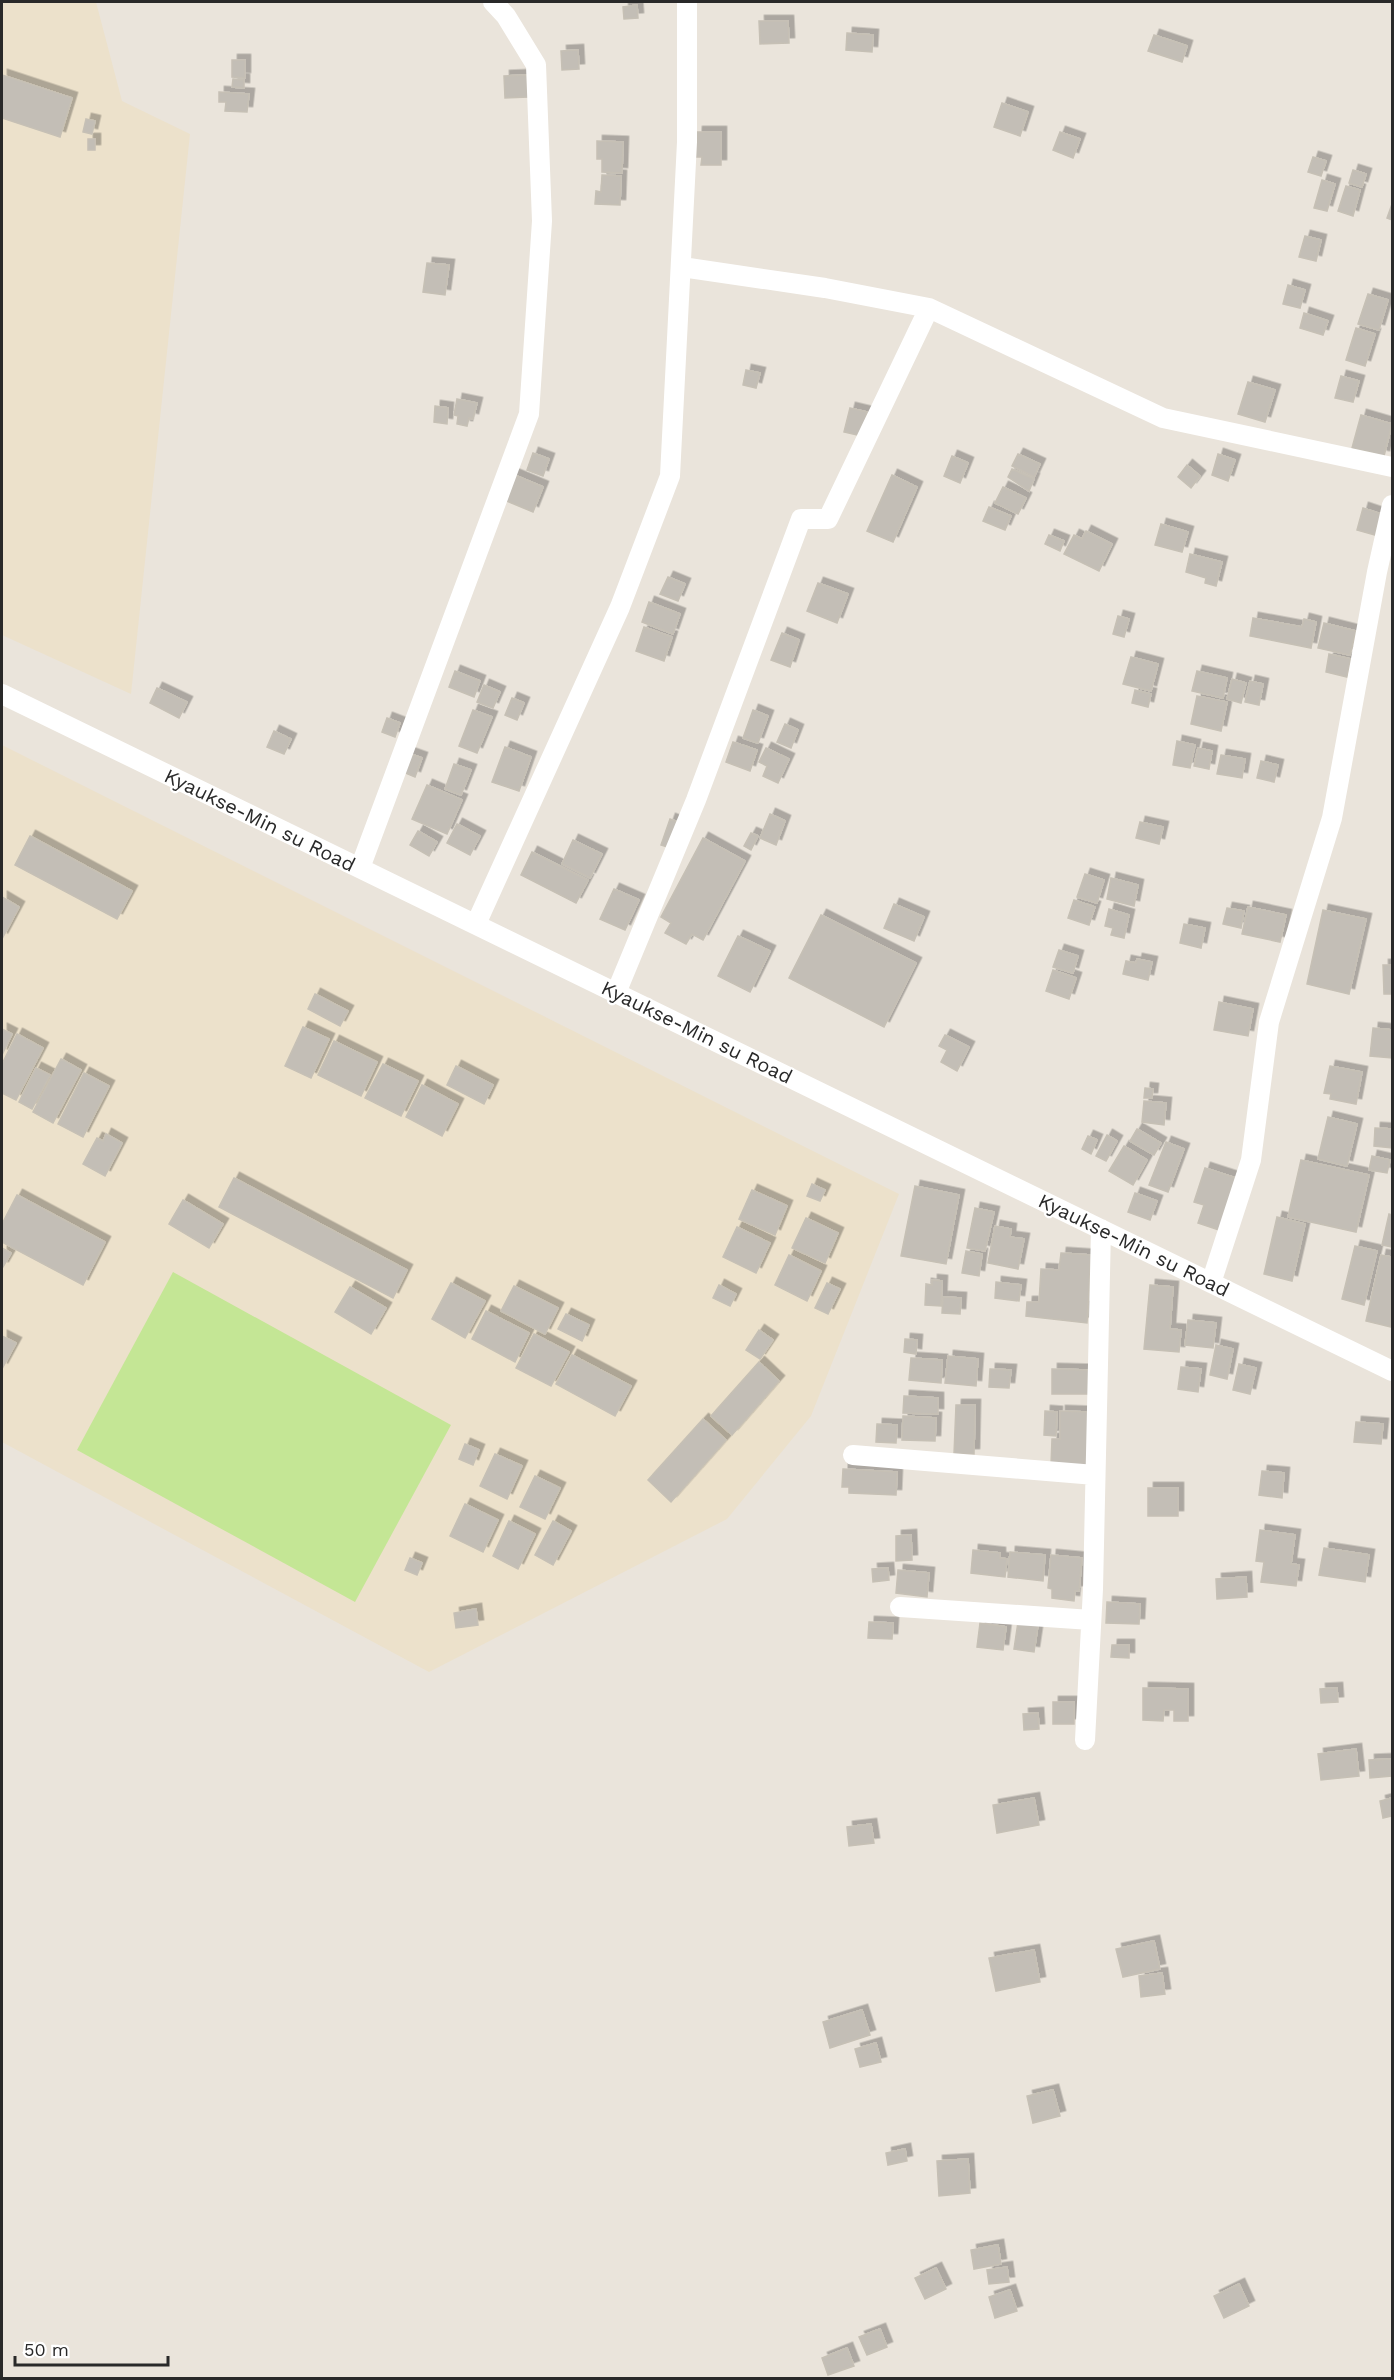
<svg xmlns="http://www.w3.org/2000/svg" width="1394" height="2380" viewBox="0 0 1394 2380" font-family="'Work Sans',sans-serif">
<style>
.education{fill:#ece1cb}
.pitch{fill:#c4e695}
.building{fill:#c3beb6;stroke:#c6c0b5;stroke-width:1.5;filter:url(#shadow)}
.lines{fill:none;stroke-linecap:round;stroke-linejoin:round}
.minor{stroke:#fff;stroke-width:20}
.labels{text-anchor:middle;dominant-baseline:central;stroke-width:4.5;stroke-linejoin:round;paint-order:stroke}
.street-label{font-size:20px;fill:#292929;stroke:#fff}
</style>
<defs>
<filter id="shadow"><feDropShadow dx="5.5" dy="-5.5" stdDeviation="0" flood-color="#0004"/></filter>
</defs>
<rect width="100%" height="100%" fill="#eae4db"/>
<path class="education" d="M2 2H96L122 101 190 134 131 694 2 635Z
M2 745 899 1194 811 1416 727 1519 429 1672 2 1442Z"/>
<path class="pitch" d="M173 1272 451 1425 355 1602 77 1450Z"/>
<path class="building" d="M637 5 638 18 624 19 623 7Z
M759 21H788L789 43 760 44Z
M847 33 873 35 872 52 846 50Z
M1154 35 1187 46 1182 62 1148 51Z
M578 50 579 69 562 70 561 51Z
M232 60H245V78L232 77Z
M2 75 72 98 60 137 2 118Z
M527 75 528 97 505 98 504 76Z
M233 79 244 80V88L232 87Z
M219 92 249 94 247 112 225 111 226 102H219Z
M1002 103 1028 112 1020 136 994 127Z
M86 119 95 121 92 134 83 132Z
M697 132H721V165H701L702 157H696Z
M1060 132 1080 139 1073 158 1053 150Z
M88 139H95V150H88Z
M597 141 623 142 622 173 602 172V159H597Z
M1313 157 1326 161 1321 176 1308 172Z
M1353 170 1366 174 1362 187 1349 183Z
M602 175 621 176 620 205 595 204 596 191 601 192Z
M1322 180 1335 184 1327 211 1314 208Z
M1346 186 1360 190 1353 216 1338 211Z
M1392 204V220L1387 218Z
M1305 236 1321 240 1316 261 1299 257Z
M427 263 449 265 445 295 423 292Z
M1288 285 1305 290 1300 308 1283 304Z
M1368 294 1388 300 1379 330 1358 324Z
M1304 313 1328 321 1323 335 1300 328Z
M1356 328 1375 334 1365 366 1346 360Z
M746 370 760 373 756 388 743 385Z
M1341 376 1359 381 1353 402 1335 398Z
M1248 382 1275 390 1265 422 1238 414Z
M457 399 477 403 473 419 469 418 467 426 457 424 458 416 454 415Z
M435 406 448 408 447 424 434 422Z
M850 408 867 412 862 436 844 432Z
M1361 415 1392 424 1384 456 1352 448Z
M533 453 549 459 543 476 527 470Z
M1018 454 1040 464 1034 477 1012 466Z
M1218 454 1235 460 1228 481 1212 475Z
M952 456 968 463 960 483 944 476Z
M1187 465 1200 476 1191 488 1178 477Z
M1012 469 1034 479 1029 491 1008 477Z
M512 474 543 487 533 512 502 499Z
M892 475 917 487 893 542 867 531Z
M1003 487 1026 498 1018 514 995 503Z
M989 507 1011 516 1005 530 983 521Z
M1363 508 1381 514 1375 535 1357 530Z
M1161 524 1188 532 1182 552 1155 545Z
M1086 531 1112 544 1099 571 1064 554 1074 535 1082 539Z
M1049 535 1064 541 1060 551 1045 544Z
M1190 554 1222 562 1216 586 1205 583 1206 578 1186 572Z
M668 577 685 584 678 601 660 594Z
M818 583 848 594 837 623 807 611Z
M649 602 680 614 673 634 642 622Z
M1118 616 1129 619 1124 637 1113 634Z
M1253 618 1302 627 1304 619 1316 622 1311 648 1250 636Z
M1324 623 1356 631 1350 655 1318 648Z
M644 627 672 637 664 661 636 651Z
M782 633 799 640 790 667 771 660Z
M1329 654 1351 659 1347 677 1326 672Z
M1131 657 1158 664 1151 691 1123 684Z
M455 671 480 681 474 697 449 687Z
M1197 671 1227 678 1223 698 1192 691Z
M1232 679 1246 683 1241 703 1227 699Z
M1250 681 1263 684 1259 705 1245 702Z
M484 685 500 692 493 708 477 702Z
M157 688 187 702 179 718 150 703Z
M1135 690 1151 694 1148 707 1132 703Z
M1197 696 1227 702 1221 731 1191 724Z
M512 698 524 703 517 720 505 715Z
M473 710 492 717 477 753 459 746Z
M753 710 768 716 758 743 743 738Z
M387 718 400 723 395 737 382 732Z
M785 724 798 730 791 748 777 742Z
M274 731 291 739 284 754 267 747Z
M1177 741 1195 745 1190 768 1173 765Z
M733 742 757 750 750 771 726 762Z
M505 747 531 757 519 791 492 782Z
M766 748 789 759 778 783 763 776 767 766 759 762Z
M1198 748 1212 751 1209 769 1194 766Z
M408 753 422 758 415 777 401 771Z
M1221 755 1245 759 1242 778 1217 774Z
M1261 761 1278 765 1274 782 1257 778Z
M454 764 471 770 461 795 445 789Z
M427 785 462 800 447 834 412 819Z
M770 814 785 821 776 845 760 838Z
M670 819 680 823 671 848 661 845Z
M1140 822 1163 827 1159 844 1136 838Z
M457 824 480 836 470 855 447 843Z
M418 831 437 842 429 856 410 845Z
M751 833 758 836 751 850 744 846Z
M30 836 132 891 117 919 15 865Z
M703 838 745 861 703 940 692 934 686 944 665 933 671 923 661 917Z
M573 840 602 854 590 878 562 864Z
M532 852 588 880 576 903 521 875Z
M1085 874 1104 880 1097 903 1077 897Z
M1111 878 1138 885 1134 906 1107 899Z
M614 889 639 900 625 930 600 919Z
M2 897 19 907 2 939Z
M1074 900 1095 907 1089 925 1068 918Z
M894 904 924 917 914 941 884 928Z
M1248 907 1286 915 1280 942 1242 934Z
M1227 908 1244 911 1241 928 1223 924Z
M1109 909 1129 915 1124 938 1111 935 1113 928 1105 926Z
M1323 910 1366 919 1349 994 1307 984Z
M821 915 916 963 884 1027 789 978Z
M1184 924 1205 928 1201 948 1180 943Z
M738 936 770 951 750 992 718 976Z
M1059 950 1078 956 1073 973 1053 967Z
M1137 959 1152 962 1148 980 1123 974 1126 961 1136 963Z
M1383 965H1392V994H1384Z
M1053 970 1076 978 1069 999 1046 991Z
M315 994 348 1011 340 1026 308 1009Z
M1219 1002 1253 1009 1248 1036 1214 1030Z
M303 1027 329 1039 311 1078 285 1066Z
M1373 1028 1392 1030V1058L1370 1056Z
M2 1029 12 1034 2 1055Z
M17 1034 43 1048 16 1100 2 1093V1064Z
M945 1035 969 1047 957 1071 941 1062 947 1050 939 1046Z
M334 1041 377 1062 361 1096 318 1075Z
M61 1059 81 1070 53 1123 33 1112Z
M383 1064 418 1081 401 1116 365 1098Z
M456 1066 493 1085 484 1104 447 1085Z
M1330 1066 1362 1072 1356 1104 1330 1099 1331 1094 1324 1093Z
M36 1068 50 1075 32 1109 19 1102Z
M84 1073 109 1086 83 1137 58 1124Z
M422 1085 458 1104 442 1136 406 1117Z
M1145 1088 1153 1089 1152 1098H1144Z
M1144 1101 1166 1103 1164 1125 1142 1122Z
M1328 1117 1357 1124 1347 1166 1318 1159Z
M1375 1128 1392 1129V1148L1374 1146Z
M1137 1129 1161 1143 1154 1155 1130 1141Z
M106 1134 122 1143 105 1176 83 1164 97 1138 103 1141Z
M1107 1135 1117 1141 1106 1161 1096 1156Z
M1088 1136 1097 1140 1091 1154 1082 1149Z
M1166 1142 1184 1149 1168 1192 1149 1185Z
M1124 1146 1147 1160 1133 1185 1109 1171Z
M1372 1156 1390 1160 1387 1173 1369 1170Z
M1301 1160 1369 1175 1356 1232 1288 1217Z
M1205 1168 1239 1179 1222 1231 1198 1223 1204 1205 1194 1202Z
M234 1178 407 1270 393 1298 219 1207Z
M812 1184 825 1190 820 1201 807 1196Z
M915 1186 959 1195 946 1264 901 1256Z
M752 1190 787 1206 775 1235 739 1219Z
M1135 1193 1157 1201 1150 1220 1128 1212Z
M17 1195 105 1242 83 1285 2 1242V1224Z
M183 1200 223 1224 209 1248 169 1224Z
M975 1208 994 1212 985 1251 967 1248Z
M1389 1214 1392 1215V1247L1382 1245Z
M1277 1217 1305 1224 1292 1281 1264 1274Z
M806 1218 838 1233 825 1263 792 1248Z
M995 1226 1011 1229 1010 1237 1024 1239 1018 1269 988 1263Z
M737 1227 770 1243 756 1273 723 1257Z
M1355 1246 1377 1251 1364 1305 1342 1299Z
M2 1248 11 1253 3 1267H2Z
M966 1251 982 1254 979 1276 962 1273Z
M1061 1253 1091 1255 1087 1323 1026 1316 1027 1302H1039L1041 1269 1059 1270Z
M789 1255 821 1271 807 1301 775 1285Z
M1381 1255 1392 1257 1391 1327 1366 1321Z
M932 1280 942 1281 941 1306 925 1305 926 1284 932 1285Z
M996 1282 1021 1285 1019 1301 995 1298Z
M451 1283 485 1301 465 1338 432 1319Z
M827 1283 840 1289 828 1314 815 1308Z
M719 1285 736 1294 730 1306 713 1298Z
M1150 1285 1173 1287 1170 1329 1181 1330 1179 1352 1144 1349Z
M514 1286 558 1308 545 1334 501 1311Z
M350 1287 386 1308 371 1334 335 1312Z
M943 1297 961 1298 960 1314 942 1313Z
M486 1311 529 1333 515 1362 472 1339Z
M566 1314 589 1325 582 1341 558 1329Z
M1188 1320 1216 1323 1213 1348 1185 1345Z
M759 1330 773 1340 760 1359 746 1350Z
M534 1334 569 1352 551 1386 516 1368Z
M2 1336 16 1343 2 1369Z
M905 1339 917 1340 916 1354 904 1352Z
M1216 1345 1233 1349 1227 1379 1210 1375Z
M572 1355 631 1386 615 1416 556 1384Z
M948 1356 978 1359 976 1386 945 1383Z
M911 1358 942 1360 941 1383 909 1380Z
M759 1362 779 1381 732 1435 711 1416Z
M1239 1364 1256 1368 1250 1394 1233 1390Z
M1181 1367 1201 1369 1198 1392 1178 1389Z
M990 1369 1011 1370 1009 1388 989 1387Z
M1052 1369 1089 1370 1088 1394H1052Z
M904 1396 938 1398V1414L903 1413Z
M956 1405H975L974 1454H954Z
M1045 1411 1057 1412 1056 1436 1044 1435Z
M1060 1411 1088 1412 1087 1466 1051 1465 1052 1439H1060Z
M903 1416 936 1418 935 1441 902 1440Z
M703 1419 726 1440 671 1502 648 1480Z
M1356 1422 1383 1424 1381 1444 1354 1442Z
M877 1424 897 1425 896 1443 876 1442Z
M465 1444 479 1450 473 1465 459 1459Z
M495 1454 522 1466 507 1499 480 1486Z
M843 1469 897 1472 896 1495 849 1493V1487H842Z
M1262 1471 1284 1473 1282 1498 1259 1495Z
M535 1476 560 1488 545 1519 520 1507Z
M1148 1488H1178V1516H1148Z
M465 1504 498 1520 483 1552 450 1536Z
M509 1521 535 1534 518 1569 493 1556Z
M553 1521 571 1531 553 1565 535 1555Z
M1260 1530 1295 1535 1291 1564 1299 1565 1296 1586 1261 1582 1264 1562 1256 1561Z
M911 1535 912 1560 896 1561V1536Z
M1324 1548 1369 1555 1365 1582 1319 1575Z
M973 1550 1000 1553V1558L1007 1559 1005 1577 971 1573Z
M1010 1552 1045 1555 1043 1581 1008 1577Z
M1051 1555 1082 1558 1079 1591H1075L1074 1601 1052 1598V1589L1048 1588Z
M410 1558 422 1563 417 1575 405 1570Z
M888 1568 889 1580 873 1582 872 1569Z
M898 1570 929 1573 927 1597 896 1593Z
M1246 1577 1247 1597 1217 1599 1216 1579Z
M1107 1602 1140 1604 1139 1624 1106 1623Z
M476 1609 478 1625 456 1628 454 1613Z
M869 1622 893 1623 892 1639 868 1638Z
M1018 1622 1038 1625 1034 1652 1014 1649Z
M980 1623 1006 1627 1003 1650 977 1647Z
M1112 1645H1129V1658L1111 1657Z
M1143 1688 1188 1689V1721H1174V1710H1164L1163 1721 1143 1720Z
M1337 1688 1338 1702 1321 1703 1320 1689Z
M1053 1702H1074V1724H1053Z
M1038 1713 1039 1729 1024 1730 1023 1714Z
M1356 1749 1359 1776 1321 1780 1318 1754Z
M1392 1759V1776L1370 1778 1369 1760Z
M1034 1798 1039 1825 997 1833 993 1805Z
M1392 1798V1816L1383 1818 1380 1801Z
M871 1824 874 1843 849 1846 847 1827Z
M1154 1941 1160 1969 1123 1977 1116 1949Z
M1034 1950 1040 1982 996 1991 989 1958Z
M1162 1973 1165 1994 1141 1997 1139 1976Z
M862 2010 870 2035 830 2048 823 2022Z
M876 2043 881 2062 860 2067 855 2049Z
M1053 2090 1060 2116 1033 2123 1027 2096Z
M905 2149 907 2161 888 2165 886 2153Z
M968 2159 970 2193 939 2196 937 2161Z
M998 2245 1001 2264 974 2269 971 2250Z
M1007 2267 1009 2282 989 2284 987 2270Z
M936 2268 946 2289 925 2299 915 2278Z
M1239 2284 1249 2306 1224 2318 1214 2296Z
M1010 2290 1017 2311 995 2318 989 2297Z
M880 2329 887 2347 867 2355 859 2337Z
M847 2348 854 2366 828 2375 822 2358Z"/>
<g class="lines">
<path class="minor" d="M682 267 825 288 929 308 1163 418 1392 467
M2 694 1392 1371
M360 868 529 414 542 221 536 65 506 16 493 2
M476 924 620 607 670 476 687 142V2
M616 993 696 800 801 519H828L929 308
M1211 1283 1251 1160 1269 1022 1332 818 1377 572 1392 505
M853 1455 1095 1475
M900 1607 1091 1620
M1085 1740 1093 1589 1101 1229"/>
</g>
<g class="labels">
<g class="street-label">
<text transform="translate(260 820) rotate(26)">Kyaukse-Min su Road</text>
<text transform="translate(697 1032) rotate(26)">Kyaukse-Min su Road</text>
<text transform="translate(1134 1245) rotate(26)">Kyaukse-Min su Road</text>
</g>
</g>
<rect width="1394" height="2380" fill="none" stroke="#292929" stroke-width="6"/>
<path d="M15 2356v9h153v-9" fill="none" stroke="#292929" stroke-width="3"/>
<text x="24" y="2356" font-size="18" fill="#292929" stroke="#ffffff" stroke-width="4.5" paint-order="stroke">50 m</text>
</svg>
